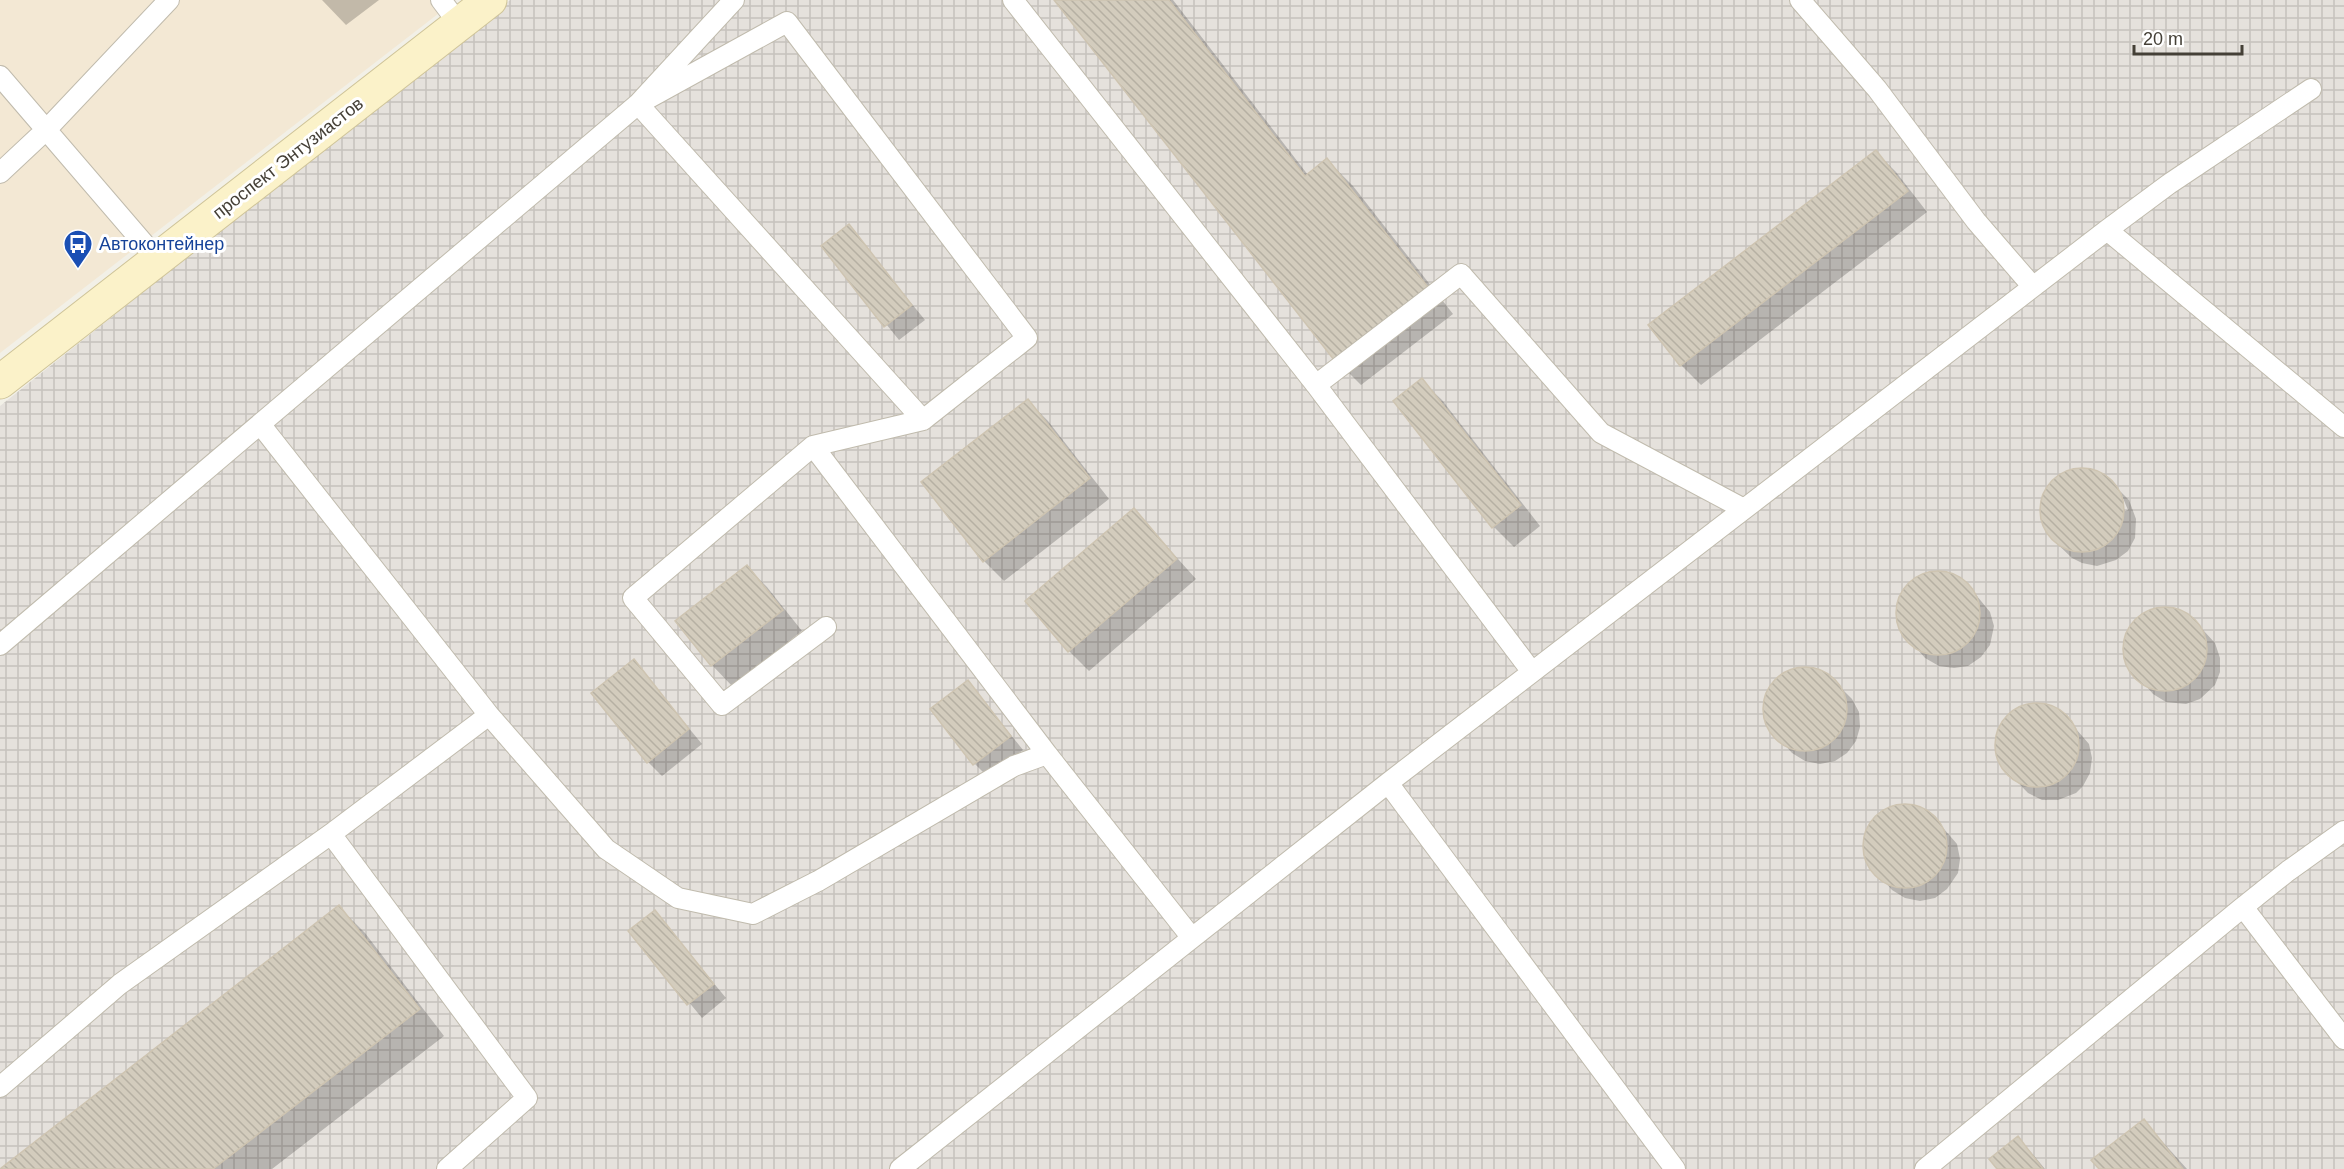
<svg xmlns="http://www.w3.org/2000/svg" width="2344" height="1169" viewBox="0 0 2344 1169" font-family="Arial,sans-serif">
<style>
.commercial{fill:#f3e8d4}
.industrial{fill:url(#industrial-grid)}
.shadow{fill:#0003}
.building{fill:url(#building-back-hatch);stroke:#cec4b1;stroke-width:1.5}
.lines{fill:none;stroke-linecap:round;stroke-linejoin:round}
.lane-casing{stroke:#c0bbad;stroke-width:22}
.secondary-casing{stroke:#cfc499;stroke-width:35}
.lane{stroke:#fff;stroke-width:20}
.secondary{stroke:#fbf2c9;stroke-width:33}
.labels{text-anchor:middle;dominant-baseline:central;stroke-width:6;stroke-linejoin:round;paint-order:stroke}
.street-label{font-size:18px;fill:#454037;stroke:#fff}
.transit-label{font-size:18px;fill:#164399;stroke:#fff;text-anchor:start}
</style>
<defs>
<pattern id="industrial-grid" width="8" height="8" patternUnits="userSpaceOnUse" patternTransform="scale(1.5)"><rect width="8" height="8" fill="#e5e1dc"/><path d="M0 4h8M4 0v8" fill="none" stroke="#c6c2bd"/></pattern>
<pattern id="building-back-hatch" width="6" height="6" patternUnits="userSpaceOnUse" patternTransform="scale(1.5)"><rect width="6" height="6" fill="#d3ccbd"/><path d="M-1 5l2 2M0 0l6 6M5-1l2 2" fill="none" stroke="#b6b0a3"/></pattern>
</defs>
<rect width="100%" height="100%" fill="#f2f0e7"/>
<path class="commercial" d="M0 0H456L0 353Z"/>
<path class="industrial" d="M510 0H2344V1169H0V406Z"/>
<path class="shadow" d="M322 0H379L346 25Z
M1056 0H1173L1308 175 1327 160 1353 186 1453 314 1361 385 1335 359Z
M1876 152 1896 172 1927 212 1701 385 1681 365 1650 326Z
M848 226 925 320 899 340 823 246Z
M1421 380 1442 400 1540 526 1514 547 1494 527Z
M1028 401 1048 421 1109 499 1004 581 984 561 923 482Z
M2076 470H2090L2104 476 2115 487 2125 511 2128 510 2120 491 2129 500 2136 519 2135 538 2128 551 2116 560 2097 566 2082 563 2072 558 2050 537 2041 517 2042 501 2048 487 2060 476Z
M1134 510 1196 579 1089 671 1069 651Z
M747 567 767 587 802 631 732 686 712 665 678 621Z
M1937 573 1951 574 1968 585 1990 612 1994 626 1990 645 1981 657 1968 666 1954 668 1939 666 1925 658 1901 630 1897 615 1902 594 1911 582 1922 576Z
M2164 608 2179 611 2192 618 2215 643 2220 658V672L2215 685 2200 699 2186 704 2166 702 2153 694 2129 666 2125 646 2129 630 2139 618 2149 612Z
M634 662 702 744 662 776 648 762Z
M1803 668 1827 674 1852 699 1859 712 1860 727 1856 741 1847 753 1835 761 1820 764 1805 761 1792 753 1768 726 1764 710 1766 695 1774 681 1788 671Z
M968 682 1023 750 988 777 975 764Z
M2036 705 2050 707 2063 714 2089 744 2092 758 2090 773 2083 786 2076 793 2058 800H2042L2028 793 2003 767 1997 747 1999 732 2007 718 2021 708Z
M1903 805 1918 807 1931 814 1957 844 1960 859 1958 873 1947 889 1935 898 1920 901 1905 898 1892 890 1868 863 1864 847 1867 832 1874 818 1888 808Z
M339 907 365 933 444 1036 272 1169H2Z
M655 912 726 998 702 1018 630 931Z
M2144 1121 2187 1169H2100Z
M2017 1138 2031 1152 2045 1169H1999Z"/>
<path class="building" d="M1054 0H1169L1305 176 1327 158 1428 287 1334 360Z
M1876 150 1908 191 1680 366 1648 325Z
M849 224 912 305 884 327 821 246Z
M1422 378 1521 505 1492 528 1393 401Z
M1028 399 1090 478 983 562 921 482Z
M2040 510a42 42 0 1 1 84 0a42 42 0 1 1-84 0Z
M1134 508 1177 559 1068 652 1025 601Z
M747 565 783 610 711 666 675 621Z
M1896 613a42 42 0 1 1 84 0a42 42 0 1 1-84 0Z
M2123 649a42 42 0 1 1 84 0a42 42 0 1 1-84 0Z
M634 659 689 729 647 763 591 693Z
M1763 709a42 42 0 1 1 84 0a42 42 0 1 1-84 0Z
M968 680 1011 736 973 765 930 709Z
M1995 745a42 42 0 1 1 84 0a42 42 0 1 1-84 0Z
M1863 846a42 42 0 1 1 84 0a42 42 0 1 1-84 0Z
M339 905 420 1009 213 1169H0Z
M655 910 714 984 687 1005 628 931Z
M2144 1119 2183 1169H2099L2091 1160Z
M2018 1136 2043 1169H1997L1989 1159Z"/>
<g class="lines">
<g class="lane-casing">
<path id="lane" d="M441 0 459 24
M734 0 638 104 923 420
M1013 0 1316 385 1461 274 1601 433 1744 509
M1800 0 1877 89 1976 221 2033 287
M0 76 158 260
M0 173 47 129 169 0
M2107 230 2344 427
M1316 385 1532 672
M826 627 722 705 633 598 813 446 1047 754
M0 645 260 424
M489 715 260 424 638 104 787 22 1027 338 923 420 813 446
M1388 783 1675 1169
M331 834 527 1098 447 1169
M2243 907 2288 871 2344 831
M0 1087 120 984 331 834 489 715 606 849 678 898 753 914 818 881 1014 766 1047 754 1192 938
M900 1169 1388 783 2107 230 2169 184 2311 89
M1925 1169 2243 907 2344 1039"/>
</g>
<g class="secondary-casing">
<path id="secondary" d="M0 382 490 0"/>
</g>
<use href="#lane" class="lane"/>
<use href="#secondary" class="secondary"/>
</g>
<defs>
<g id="bus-pin" transform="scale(1.5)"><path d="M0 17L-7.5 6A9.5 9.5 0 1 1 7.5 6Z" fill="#1a4fb4" stroke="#fff"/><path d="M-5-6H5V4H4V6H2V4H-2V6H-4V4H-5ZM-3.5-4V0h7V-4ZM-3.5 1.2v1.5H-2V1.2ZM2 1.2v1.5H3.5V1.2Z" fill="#fff"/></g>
</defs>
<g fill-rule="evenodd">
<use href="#bus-pin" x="78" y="244"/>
</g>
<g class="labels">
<g class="street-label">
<text transform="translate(288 158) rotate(-38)">проспект Энтузиастов</text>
</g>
<g class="transit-label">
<text x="99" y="244">Автоконтейнер</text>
</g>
</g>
<path d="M2134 45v9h108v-9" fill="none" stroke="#454037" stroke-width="3"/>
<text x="2143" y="45" font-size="18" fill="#454037" stroke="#ffffff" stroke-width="4.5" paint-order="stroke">20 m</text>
</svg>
